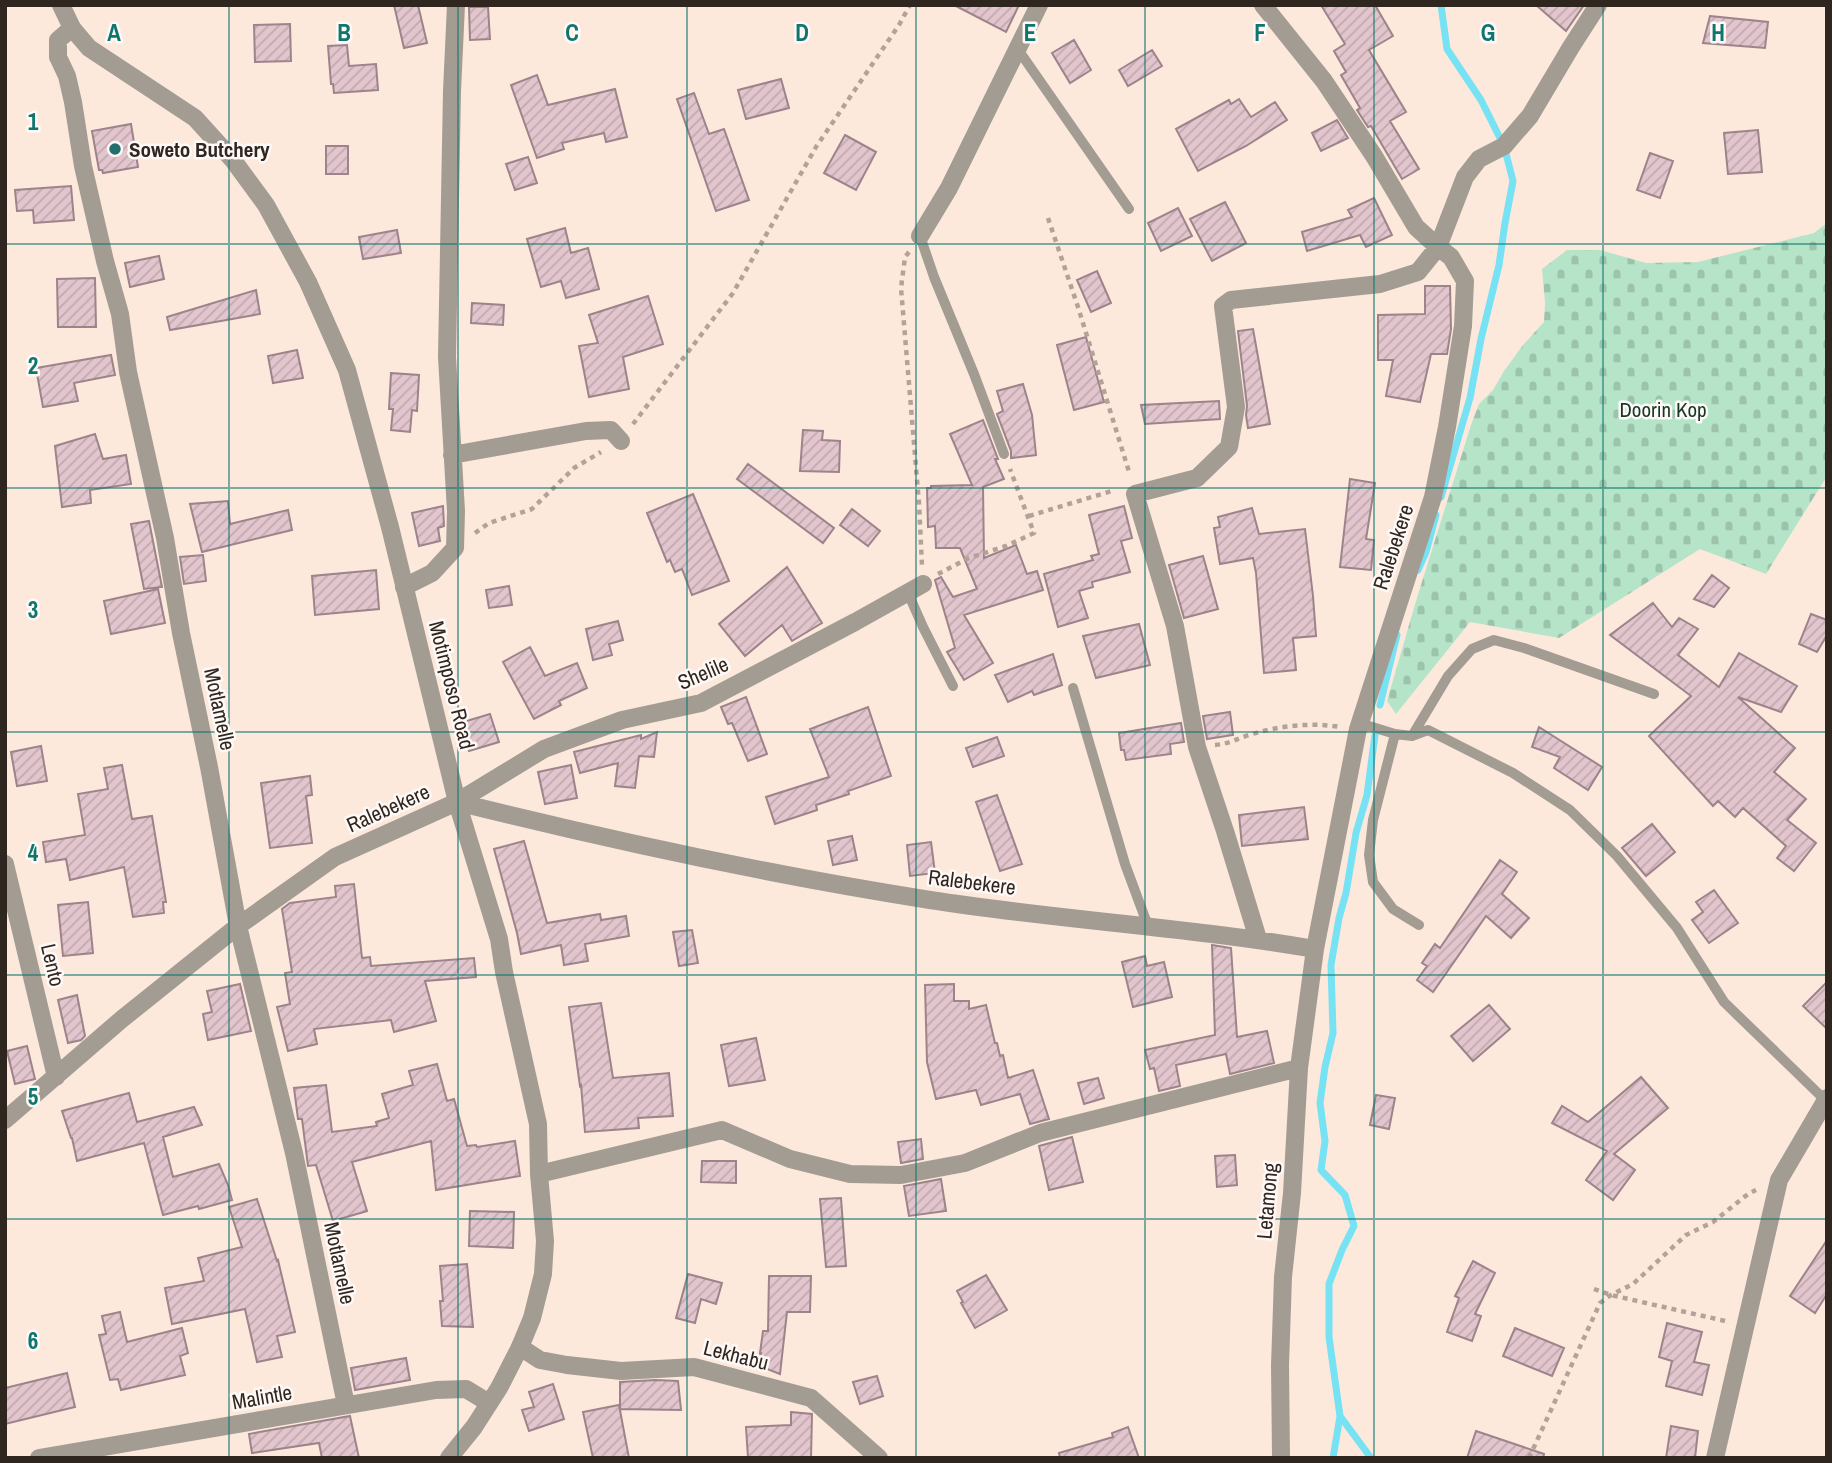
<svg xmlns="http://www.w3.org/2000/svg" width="1832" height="1463" viewBox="0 0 1832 1463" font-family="'Archivo Narrow',sans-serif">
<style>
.cemetery{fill:url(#cemetery-stones)}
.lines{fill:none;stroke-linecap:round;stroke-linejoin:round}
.stream{stroke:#77e2f3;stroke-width:7}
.building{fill:url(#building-hatch);stroke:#9d838a;stroke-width:2}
.path{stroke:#b2a298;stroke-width:4.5;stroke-dasharray:5 5;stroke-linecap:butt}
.service{stroke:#a39c93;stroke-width:10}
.minor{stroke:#a39c93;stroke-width:18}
.tertiary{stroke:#a39c93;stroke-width:18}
.grid{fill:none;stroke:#0f766e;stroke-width:2;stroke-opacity:0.55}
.poi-dot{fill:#236f6f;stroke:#fef9f6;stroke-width:2.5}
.labels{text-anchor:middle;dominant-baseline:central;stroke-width:5;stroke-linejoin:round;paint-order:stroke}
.poi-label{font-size:21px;font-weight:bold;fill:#2f2620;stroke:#fef9f6;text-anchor:start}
.park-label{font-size:21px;fill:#153826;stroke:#fef9f6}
.street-label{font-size:21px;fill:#2f2620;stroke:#fef9f6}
.grid-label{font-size:23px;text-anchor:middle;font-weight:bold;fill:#0f766e;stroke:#fef9f6;stroke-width:5;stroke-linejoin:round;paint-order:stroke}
</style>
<defs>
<pattern id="cemetery-stones" width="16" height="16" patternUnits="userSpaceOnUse" patternTransform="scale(1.75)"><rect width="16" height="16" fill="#b5e4c8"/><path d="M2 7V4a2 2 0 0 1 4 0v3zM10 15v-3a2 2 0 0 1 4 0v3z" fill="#9cc3ac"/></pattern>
<pattern id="building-hatch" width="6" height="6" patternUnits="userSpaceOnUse" patternTransform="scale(1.75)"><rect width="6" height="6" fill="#e2c5cd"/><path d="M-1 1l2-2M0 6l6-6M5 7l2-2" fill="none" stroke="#c2a9b0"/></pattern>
</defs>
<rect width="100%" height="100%" fill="#fce9dc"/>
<path class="cemetery" d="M1827 223V476L1766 574 1700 549 1559 638 1470 622 1396 714 1387 701 1416 601 1471 425 1479 404 1493 390 1504 371 1523 345 1544 322 1545 302 1542 269 1567 250H1600L1646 263 1698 262 1814 233Z"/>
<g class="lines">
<path class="stream" d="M1441 5 1447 49 1481 100 1504 146 1513 181 1505 223 1499 265 1481 339 1470 398 1441 497
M1418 570 1426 552 1436 515
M1380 705 1397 635
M1340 1416 1371 1458
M1333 1458 1340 1416 1329 1337V1284L1342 1250 1354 1226 1345 1195 1321 1170 1325 1141 1320 1103 1325 1067 1333 1033 1331 965 1339 918 1346 893 1356 833 1367 795 1375 735"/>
</g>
<path class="building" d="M394 5H418L427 43 404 48Z
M954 5H1019L1006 32Z
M1321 5H1375L1393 36 1369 50 1406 112 1390 121 1419 169 1402 179 1371 126 1368 127 1357 110 1360 108 1341 75 1346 72 1334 51 1345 44Z
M1536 5H1584L1566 31Z
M469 7H488L490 39 470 40Z
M1710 16 1768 22 1765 48 1703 43Z
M290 24 291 61 255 62 254 25Z
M1074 40 1091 70 1070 83 1052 53Z
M347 45 349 66 376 64 378 90 334 93 333 84H331L328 46Z
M1152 50 1162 66 1128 86 1119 70Z
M537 75 548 105 615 89 627 137 606 142 604 133 562 143 564 149 537 158 511 85Z
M781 79 789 108 746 119 738 90Z
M694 93 709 134 724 129 749 200 716 211 677 99Z
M1239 99 1251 117 1275 102 1287 120 1246 146 1198 171 1176 129 1229 100 1231 104Z
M1337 120 1348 138 1321 151 1312 133Z
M131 124 138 167 103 173 102 170H99L92 131Z
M1758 130 1762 172 1728 174 1724 133Z
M845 135 876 152 856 190 824 173Z
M326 146H348V174H326Z
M1650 153 1673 161 1660 198 1637 190Z
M528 157 537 183 515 190 506 164Z
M71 186 74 220 34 223 33 210 17 211 15 190Z
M1374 198 1392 235 1366 247 1360 235 1307 251 1302 232 1352 217 1348 210Z
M1225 202 1246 243 1212 261 1190 219Z
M1178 208 1192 236 1161 251 1148 223Z
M565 228 571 253 588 248 599 289 566 298 561 281 541 287 527 239Z
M397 230 401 253 363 259 359 237Z
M159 256 164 279 130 287 125 263Z
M1097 271 1111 303 1091 312 1077 280Z
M95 278 96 327H58L57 279Z
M1425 286H1450L1451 329 1447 354H1431L1420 402 1386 396 1393 360H1378V315L1425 314Z
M256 290 260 314 170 330 167 317Z
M648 296 663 344 623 357 629 389 589 397 579 346 598 343 589 315Z
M472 303 504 305 503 325 471 323Z
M1253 329 1270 424 1248 428 1246 415 1247 406 1238 331Z
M1086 337 1104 402 1074 410 1057 345Z
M297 350 303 378 273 383 268 356Z
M111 355 115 375 74 383 78 401 43 407 36 368Z
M391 373 419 375 417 411 412 410 410 432 391 430 393 409H389Z
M1023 384 1032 415 1036 455 1011 458V451L997 414 1003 411 997 391Z
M1219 401 1220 419 1145 424 1141 405Z
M983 420 998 459H995L1004 479 983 487 984 558 1016 545 1027 574 1037 571 1043 590 964 615 993 663 964 680 947 652 955 648 935 580 941 577 953 597 977 589 960 548H936L935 526 928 527 927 488H931V486L972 485 950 434Z
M803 430 823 431 822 440 840 441 839 472 800 471Z
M95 434 103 459 126 455 131 484 90 490 91 503 62 507 55 446Z
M748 464 834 528 823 543 737 479Z
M1350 479 1375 483 1366 539 1374 540 1371 570 1340 567Z
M693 494 729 581 692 595 682 569 675 572 670 560 667 562 647 513Z
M228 501 230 524 288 510 292 530 202 552 190 504Z
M443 506 444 526 438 528 440 541 419 546 412 513Z
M1124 506 1132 538 1121 541 1130 572 1092 582 1093 587 1079 591 1088 618 1058 627 1044 574 1093 560 1091 556 1099 554 1089 515Z
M1252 508 1259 534 1305 529 1313 596 1316 636 1293 638 1296 670 1264 673 1256 573 1253 558 1220 564 1214 528 1220 527 1218 517Z
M852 509 880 531 868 546 840 525Z
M149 521 162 587 144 589 131 524Z
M203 555 206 581 184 584 180 557Z
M1203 556 1218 609 1184 618 1169 565Z
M787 567 822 623 792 641 782 625 745 656 719 624Z
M376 570 379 609 315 615 312 576Z
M1712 575 1729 588 1714 607 1694 599Z
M509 586 512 605 489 608 486 590Z
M158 589 165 623 111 634 104 601Z
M1653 603 1672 627 1679 618 1698 629 1678 655 1719 687 1739 653 1797 686 1781 712 1738 697 1795 748 1774 772 1806 799 1787 820 1816 843 1794 871 1777 858 1786 846 1743 808 1735 817 1718 801 1713 806 1649 736 1691 696 1610 635Z
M1811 614 1827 620V635L1817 652 1799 644Z
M618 621 623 640 609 644 612 655 593 660 586 629Z
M1139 624 1150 665 1096 678 1083 636Z
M530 647 545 676 577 663 587 688 559 701 561 705 534 719 503 662Z
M1053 654 1062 685 1034 695 1032 691 1008 702 995 675Z
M746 697 767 754 748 761 732 723 728 724 721 707Z
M868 707 891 776 848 791 849 794 816 805 817 810 775 824 766 797 829 777 810 729Z
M1230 712 1233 735 1207 739 1203 716Z
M490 714 499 742 469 751 460 723Z
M1181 723 1184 742 1170 744 1171 754 1126 760 1124 750H1121L1119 733Z
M1539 727 1602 767 1588 790 1554 768 1560 757 1532 747Z
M657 732 654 757 639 756 635 788 615 786 618 763 580 773 574 752 641 735V739Z
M997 737 1004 756 973 767 966 748Z
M41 746 47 781 17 786 11 752Z
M122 765 132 819 152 816 166 902H163L164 913 133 917 124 867 70 880 66 859 46 862 43 842 85 835 78 794 108 789 104 768Z
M571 765 577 798 545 804 538 772Z
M310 776 312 795 306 796 312 843 270 848 261 783Z
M997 795 1022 864 1000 871 976 802Z
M1304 807 1308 839 1242 846 1239 815Z
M1652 824 1675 852 1646 876 1622 848Z
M852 836 857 860 833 865 828 841Z
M524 841 547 923 600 914 601 920 626 916 629 936 585 944 588 961 564 965 561 945 521 954 517 933 494 849Z
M931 842 935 873 910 876 907 845Z
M1500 860 1517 872 1502 894 1529 918 1511 938 1486 916 1433 992 1417 980 1427 966 1422 963 1435 944 1440 948Z
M354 884 362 958 370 957 371 966 474 958 476 977 425 981 436 1021 394 1032 391 1020 314 1029 317 1044 288 1051 277 1007 290 1004 285 973 292 972 282 909 290 903 336 897 335 886Z
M1714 890 1738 923 1709 943 1692 920 1703 912 1696 902Z
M88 902 93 953 63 956 58 905Z
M692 930 698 963 679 966 673 932Z
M1212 945 1231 948 1237 1037 1267 1031 1274 1063 1230 1074 1226 1054 1176 1065 1180 1086 1159 1091 1154 1068 1150 1069 1145 1050 1215 1035Z
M1145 956 1147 966 1164 962 1172 997 1133 1007 1122 962Z
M1827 982V1029L1803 1006Z
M240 984 251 1031 208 1040 203 1014 212 1012 207 991Z
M954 984V1001H969V1009L986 1005 995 1043H997L1000 1056 1003 1055 1008 1078 1033 1070 1049 1119 1030 1124 1020 1094 981 1105 976 1090 936 1099 927 1062 925 985Z
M77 995 85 1036 81 1040 68 1043 58 1000Z
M601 1003 613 1078 669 1073 673 1116 638 1118 639 1128 585 1132 581 1085 580 1086 569 1007Z
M1489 1005 1510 1029 1473 1061 1451 1036Z
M756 1038 765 1080 729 1086 721 1045Z
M27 1046 35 1079 15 1084 7 1051Z
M437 1064 447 1101 454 1099 467 1146 476 1145 477 1147 515 1141 520 1176 436 1190 431 1141 352 1162 367 1211 333 1221 316 1165 308 1166 302 1119H298L294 1088 326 1085 332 1132 377 1126 376 1122 389 1118 382 1094 413 1085 409 1071Z
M1641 1077 1668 1108 1614 1154 1635 1170 1613 1200 1586 1180 1607 1151 1552 1123 1562 1106 1588 1122Z
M1098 1078 1104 1098 1084 1104 1078 1083Z
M129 1093 137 1122 194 1107 202 1125 163 1137 173 1177 219 1164 228 1185 232 1200 199 1209 198 1206 163 1215 144 1143 77 1161 72 1138H71L62 1111Z
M1376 1095 1395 1098 1389 1129 1370 1125Z
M1072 1137 1083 1182 1049 1190 1039 1146Z
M921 1139 923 1159 901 1163 898 1142Z
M1235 1155 1237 1185 1217 1187 1215 1156Z
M702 1161H736V1183L701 1182Z
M941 1179 946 1211 909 1216 904 1186Z
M841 1198 846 1266 826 1267 820 1199Z
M257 1199 277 1261 278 1260 295 1332 277 1336 282 1357 257 1362 245 1309 172 1324 165 1288 204 1281 198 1258 242 1247 229 1207Z
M470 1211 514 1212 513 1248 469 1246Z
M1827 1240V1294L1815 1313 1790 1296Z
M1473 1261 1495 1273 1475 1314 1481 1316 1472 1341 1447 1332 1459 1298 1455 1296Z
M467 1264 473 1327 442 1326 440 1301H443L440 1266Z
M688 1274 722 1283 716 1304 701 1299 695 1323 676 1318Z
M986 1275 1007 1310 975 1328 961 1303 963 1302 957 1291Z
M769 1276H811L810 1312H787L780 1374 757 1365 761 1353H760L763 1331H768Z
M120 1312 127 1342 182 1328 188 1353 180 1356 185 1375 121 1390 118 1379 110 1380 99 1335 106 1334 102 1316Z
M1667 1323 1702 1332 1694 1362 1709 1365 1702 1395 1666 1386 1672 1361 1659 1357Z
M1515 1328 1564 1348 1552 1376 1503 1356Z
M406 1358 410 1380 355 1390 351 1368Z
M67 1373 75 1407 5 1424V1388Z
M877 1376 883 1396 860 1404 853 1382Z
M656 1380 678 1381 681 1410 620 1409V1382Z
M553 1384 564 1419 529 1431 522 1410 534 1407 529 1392Z
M619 1405 629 1458H593L583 1412Z
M791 1412 812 1414 811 1458H748L746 1427 791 1425Z
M350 1416 359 1458H322L319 1443 252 1453 249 1434Z
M1671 1426 1698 1431 1695 1458H1666Z
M1128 1427 1139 1458H1060L1059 1453 1113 1437 1112 1433Z
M1476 1431 1544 1454 1543 1458H1467Z"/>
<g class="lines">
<path class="path" d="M1048 218 1078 307 1130 475
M909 252 905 257 901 288 919 503 922 566
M633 424 733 293 816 147 899 25 910 5
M1029 516 1115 490
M475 533 489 523 532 509 574 468 601 452
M938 574 969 558 1006 546 1034 533 1010 469
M1215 745C1229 744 1239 738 1252 734 1280 726 1311 722 1340 727
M1594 1289 1611 1295 1725 1321
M1529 1458 1600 1303 1611 1295 1633 1284 1686 1235 1713 1222 1748 1194 1756 1190"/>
<path class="service" d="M1017 48 1129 209
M920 236 934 277 974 374 1004 454
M908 593 923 627 953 686
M1073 688 1125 864 1148 926
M1358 729 1369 726 1395 734 1412 736 1428 730 1513 773 1570 810 1617 856 1677 928 1724 1002 1825 1100
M1395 734 1373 820 1369 855 1373 882 1393 909 1419 925
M1412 736 1448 676 1472 649 1494 640 1524 648 1654 694"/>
<path class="minor" d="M72 28 58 40V57L67 76 73 102 83 166 105 261 120 314 128 372 165 538 181 633 209 767 238 926 294 1153 346 1405
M920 236 949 188 1039 5
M452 455 586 431 611 430 621 441
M404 587 432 573 455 548 456 511 447 357 452 91 456 5
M457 802C613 841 771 875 930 900 1058 920 1188 927 1315 949L1358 729 1433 497 1447 427 1463 326 1465 281 1451 257 1438 247 1465 177 1479 159 1504 146 1530 116 1571 47 1598 5
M5 864 56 1077
M1258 939 1225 831 1197 747 1175 626 1135 494 1197 478 1229 447 1236 407 1223 306 1231 300 1380 284 1418 272 1438 247 1416 227 1374 156 1324 81 1263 5
M5 1120 122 1019 238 926 335 857 457 802 544 749 622 720 701 703 855 622 923 584
M539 1174 722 1130 790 1159 850 1174 901 1175 965 1163 1040 1133 1299 1068
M520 1347 540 1360 567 1365 621 1371 694 1367 811 1398 879 1458
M39 1458 436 1390 466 1389 489 1403
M1281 1458 1280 1365 1283 1277 1292 1193 1299 1068 1315 949
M1715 1458 1779 1180 1827 1098"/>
<path class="tertiary" d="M61 5 72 28 89 48 195 118 233 160 266 205 308 282 347 370 390 527 457 802 499 939 504 972 538 1124 539 1174 545 1241 543 1274 532 1318 520 1347 499 1388 474 1427 449 1458"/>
</g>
<path class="grid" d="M229 5V1458M458 5V1458M687 5V1458M916 5V1458M1145 5V1458M1374 5V1458M1603 5V1458M5 244H1827M5 488H1827M5 732H1827M5 975H1827M5 1219H1827"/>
<circle class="poi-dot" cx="115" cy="149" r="7"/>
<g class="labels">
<g class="poi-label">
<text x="129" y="149">Soweto Butchery</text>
</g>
<g class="park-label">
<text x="1663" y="409">Doorin Kop</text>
</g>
<g class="street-label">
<text transform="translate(1393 547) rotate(-72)">Ralebekere</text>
<text transform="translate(703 673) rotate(-23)">Shelile</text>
<text transform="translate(452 685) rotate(76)">Motimposo Road</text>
<text transform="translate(220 709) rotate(78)">Motlamelle</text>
<text transform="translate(388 808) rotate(-24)">Ralebekere</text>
<text transform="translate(972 882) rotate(7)">Ralebekere</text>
<text transform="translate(53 965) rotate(77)">Lento</text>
<text transform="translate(1267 1201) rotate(-85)">Letamong</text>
<text transform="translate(340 1263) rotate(78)">Motlamelle</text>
<text transform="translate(736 1355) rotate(14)">Lekhabu</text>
<text transform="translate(262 1397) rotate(-10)">Malintle</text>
</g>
</g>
<g class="grid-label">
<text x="114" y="41">A</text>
<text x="344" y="41">B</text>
<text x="572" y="41">C</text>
<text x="802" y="41">D</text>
<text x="1030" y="41">E</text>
<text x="1260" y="41">F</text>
<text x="1488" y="41">G</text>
<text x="1718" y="41">H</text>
<text x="33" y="130">1</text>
<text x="33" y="374">2</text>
<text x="33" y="618">3</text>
<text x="33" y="861">4</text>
<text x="33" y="1105">5</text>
<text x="33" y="1349">6</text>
</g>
<rect width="1832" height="1463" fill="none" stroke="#2f2620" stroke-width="14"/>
</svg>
